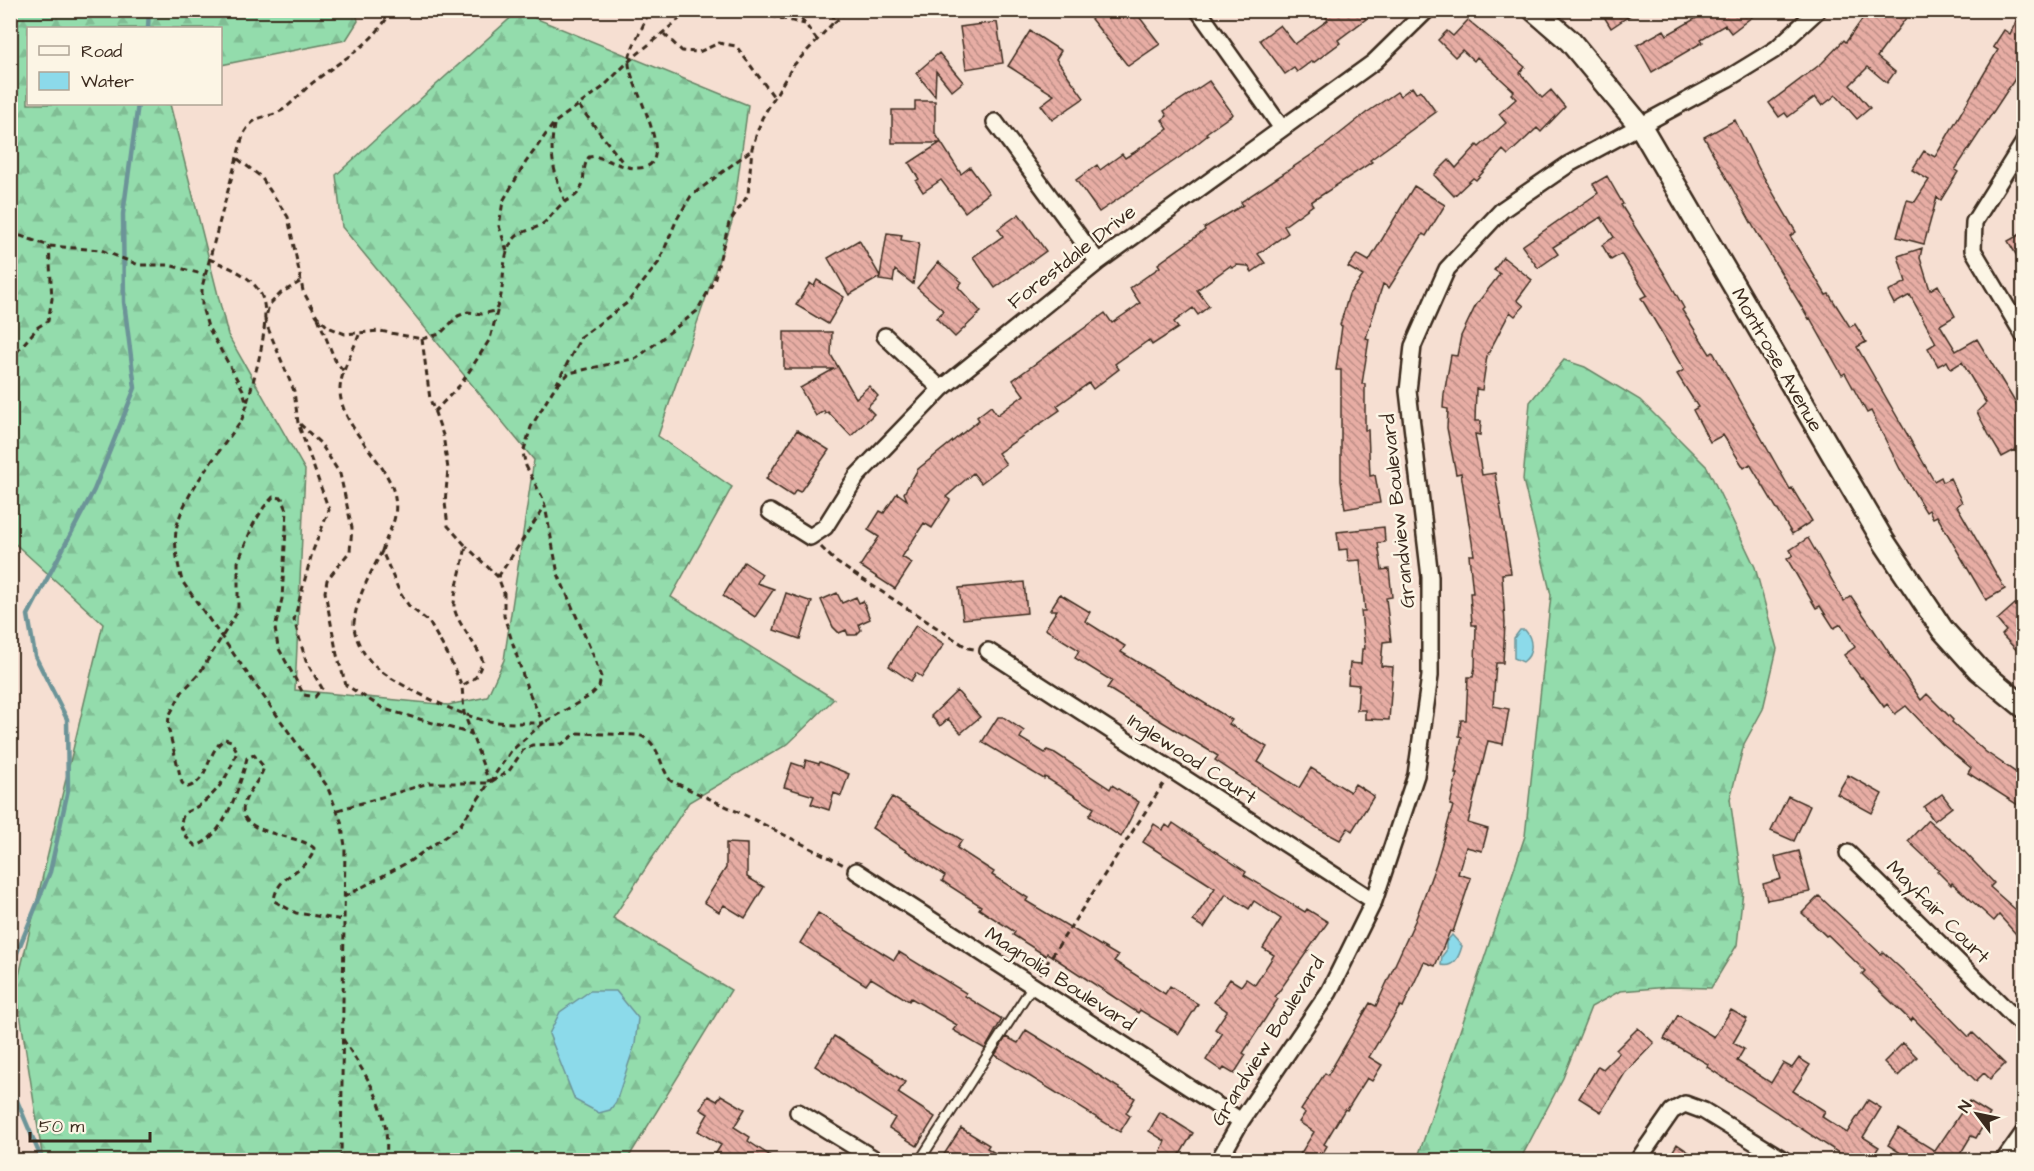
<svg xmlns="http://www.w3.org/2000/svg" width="2034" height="1171" viewBox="0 0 2034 1171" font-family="'Architects Daughter',sans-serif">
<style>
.forest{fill:url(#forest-firs);stroke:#678365;stroke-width:1.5}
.water{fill:#8cdaea;stroke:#6c9498;stroke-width:1.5}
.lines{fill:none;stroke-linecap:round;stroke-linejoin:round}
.stream{stroke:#6c9498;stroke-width:4.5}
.building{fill:url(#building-back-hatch);stroke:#3b2a1e;stroke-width:1.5}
.lane-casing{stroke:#3b2a1e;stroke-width:12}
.street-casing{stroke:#3b2a1e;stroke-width:20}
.secondary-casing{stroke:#3b2a1e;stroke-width:26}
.path{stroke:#3b2a1e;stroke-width:3;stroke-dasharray:6 4.5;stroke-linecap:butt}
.lane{stroke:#fcf5e5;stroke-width:8}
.street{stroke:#fcf5e5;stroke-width:15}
.secondary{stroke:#fcf5e5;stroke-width:21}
.labels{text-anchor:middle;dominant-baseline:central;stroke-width:5;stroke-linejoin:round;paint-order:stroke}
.street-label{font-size:20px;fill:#3b2a1e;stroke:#fcf5e5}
</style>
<defs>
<pattern id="forest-firs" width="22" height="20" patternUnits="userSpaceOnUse" patternTransform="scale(1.5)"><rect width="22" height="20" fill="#93dcac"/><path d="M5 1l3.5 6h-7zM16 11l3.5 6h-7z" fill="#80bd94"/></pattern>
<pattern id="building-back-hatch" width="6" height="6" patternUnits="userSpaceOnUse" patternTransform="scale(1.5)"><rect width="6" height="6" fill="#e7ada4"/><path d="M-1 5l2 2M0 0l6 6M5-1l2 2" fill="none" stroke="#bc8d85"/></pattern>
</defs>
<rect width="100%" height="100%" fill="#f6dfd2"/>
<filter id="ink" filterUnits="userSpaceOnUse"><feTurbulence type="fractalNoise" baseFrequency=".0167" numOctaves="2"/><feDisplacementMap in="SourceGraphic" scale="12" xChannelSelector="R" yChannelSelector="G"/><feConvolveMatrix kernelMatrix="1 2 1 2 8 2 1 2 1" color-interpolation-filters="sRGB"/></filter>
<g filter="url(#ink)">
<path class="forest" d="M10 11H356L358 21 346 40 221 65 220 28H28V104H170L228 335 305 470 295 690 448 705 487 697 504 660 534 460 342 227 336 175 518 11 748 105 732 222 658 436 732 487 671 597 834 699 788 744 689 802 613 918 731 990 627 1160H43L16 988 103 624 11 540Z
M1564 360 1585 367 1640 400 1707 467 1755 567 1777 649 1763 709 1744 744 1730 799 1743 890 1737 945 1711 988 1669 987 1620 991 1591 1007 1563 1078 1520 1160H1417L1525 836 1551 595 1523 480 1530 402Z"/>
<path class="water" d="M1520 630H1525C1533 639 1534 654 1523 662L1514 658V638Z
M1452 935 1462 946C1459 957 1454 968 1441 965L1442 956 1446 951V942Z
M590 991H616L638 1018 635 1044 616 1102 610 1110 599 1113 575 1100 549 1034 560 1012Z"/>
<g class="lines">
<path class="stream" d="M148 28 149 10
M10 970 50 872 68 790 67 719 35 656 28 615 94 490 135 388 124 302 123 214 138 104
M10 1084 42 1160"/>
</g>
<path class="building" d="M1084 10H1134L1160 44 1128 66Z
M1321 10H1359L1366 19 1338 40 1340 43 1313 63 1312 61 1297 72 1294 68 1285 74 1260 40 1280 25 1295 44 1328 20Z
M1600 10H1638L1611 28Z
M1710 10H1761L1731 33 1725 25 1701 39 1703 42 1652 72 1637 45 1664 30 1667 35Z
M1869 10H1912L1877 57 1895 72 1887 83 1868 67 1850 85 1870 108 1857 119 1836 95 1822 106 1815 97 1788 117 1785 113 1779 117 1769 103 1822 63 1844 40 1846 42Z
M2022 10 2024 65 1955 170 1958 172 1941 200 1937 197 1924 244 1897 237 1907 200 1915 202 1929 180 1912 170 1924 151 1935 157 1998 50 1993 47 2004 30 2010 34Z
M1468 20 1525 67 1520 73 1542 98 1551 90 1565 107 1541 132 1537 128 1508 155 1503 150 1476 180 1473 178 1454 196 1434 175 1449 160 1456 168 1477 145 1479 147 1506 123 1499 114 1516 99 1511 94 1514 91 1477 57 1474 61 1462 50 1455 57 1438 40 1447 31 1453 36Z
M997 22 1003 63 966 69 960 27Z
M1030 31 1061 51 1056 59 1084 98 1052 120 1041 105 1054 95 1008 66Z
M939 53 963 82 952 91 936 71 935 96 916 73Z
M1209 81 1233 114 1206 133 1208 135 1180 157 1099 212 1076 180 1097 165 1100 170 1122 154 1125 158 1133 153 1168 129 1162 120 1167 116 1164 111Z
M1412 87 1416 93 1420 90 1436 112 1370 160 1372 162 1311 202 1313 205 1284 226 1288 233 1258 254 1265 263 1252 272 1248 266 1237 265 1232 268 1230 266 1197 290 1209 306 1198 315 1193 308 1174 322 1178 328 1152 345 1149 340 1115 364 1119 369 1093 389 1089 383 1057 406 1060 410 998 453 1006 464 981 483 973 473 946 497 950 500 932 528 924 523 902 557 912 563 895 589 860 566 879 537 868 530 880 511 884 513 897 493 907 500 904 493 918 469 979 420 977 417 991 406 997 415 1024 395 1013 380 1105 313 1112 323 1135 307 1140 303 1130 288 1160 267 1158 264 1205 230 1204 228 1243 205 1241 202 1323 147 1366 113 1397 92 1400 96Z
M915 101H935V133L961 174 970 167 989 193 965 212 941 180 923 192 916 181 919 179 909 163 940 143H892V110H915Z
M1735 120 1759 169 1796 232 1790 236 1826 295 1829 294 1850 327 1855 324 1866 342 1857 347 1934 481 1941 477 1943 482 1950 478 1962 502 1957 506 2005 589 1986 600 1937 516 1933 518 1929 510 1926 512 1900 469 1871 411 1867 413 1845 373 1842 375 1810 318 1809 319 1754 228 1704 137Z
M1607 176 1623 204 1621 205 1664 273 1684 308 1682 310 1710 354 1713 352 1790 489 1792 488 1812 521 1792 534 1750 464 1744 468 1723 435 1710 442 1693 410 1698 407 1677 374 1684 370 1641 298 1647 295 1621 254 1611 260 1602 245 1614 237 1601 217 1553 247 1558 254 1538 268 1522 246 1598 193 1593 184Z
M1414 186 1445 205 1426 236 1423 234 1389 288 1383 284 1366 338 1369 339 1362 384H1365V430H1368L1370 476 1375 475 1380 503 1345 509 1341 481V370H1336L1342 326 1340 325 1349 294 1363 276 1348 267 1357 254 1369 261Z
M1019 214 1046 251 995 288 973 257 1003 236 998 229Z
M2024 232V268L2008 241Z
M887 233 902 235 901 240 919 243 913 284 895 270 893 282 879 280 880 277 849 295 828 258 859 240 880 276Z
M1922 248 1920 258 1930 290 1938 285 1955 316 1940 325 1956 351 1977 339 2024 417V466L2015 450 2002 457 1990 437 1977 412 1986 403 1962 362 1951 369 1947 361 1938 366 1928 348 1936 343 1910 295 1894 304 1888 292 1906 282 1898 256Z
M1503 257 1532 280 1517 300 1524 306 1515 316 1510 312 1487 356 1482 390 1476 389 1475 421H1481L1480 435 1475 434 1482 475 1495 473 1511 573 1502 574 1505 623 1503 663H1496L1493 706 1509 709 1503 744 1488 741 1468 823 1488 829 1482 851 1466 847 1458 874 1471 878 1453 932 1450 931 1435 966 1424 962 1403 1007 1400 1006 1369 1057 1382 1065 1372 1081 1367 1078 1347 1110 1345 1109 1324 1144 1327 1146 1318 1161H1296L1314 1132 1299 1122 1305 1113 1301 1110 1325 1073 1328 1075 1370 1003 1376 1006 1415 921 1436 864 1453 806 1450 805 1457 773H1455L1462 737 1459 736 1461 720H1466L1468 677H1473L1475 667 1476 625H1472L1470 593H1473L1469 555H1474L1461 473 1456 474 1447 428 1448 409 1443 408 1444 394 1451 355 1457 356 1461 336 1476 305 1500 274 1494 270Z
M938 262 962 282 958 287 981 312 955 337 936 318 944 311 917 288Z
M817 280 844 297 828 324 796 305 810 283 814 286Z
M784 332H832L831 355 856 398 869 386 878 396 867 407 874 414 851 436 828 412 825 414 824 411 816 416 800 388 834 369H784Z
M797 430 829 450 800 492 796 490 792 496 766 479Z
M1384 527 1385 542 1378 543 1382 570 1389 569 1392 597 1386 598 1391 641 1383 642 1381 666 1393 667 1389 720 1365 719V710H1357L1359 685 1348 684 1350 663 1361 664 1362 649H1365L1361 611H1365L1360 560 1348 561 1347 549 1339 550 1337 532Z
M1808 538 1844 601 1851 596 1921 700 1927 694 1953 720 1952 722 1986 752 2024 778V809L1968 773 1971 768 1942 744 1906 706 1895 714 1887 704 1884 707 1862 677 1861 678 1844 655 1855 647 1841 624 1834 628 1820 606 1816 608 1787 559 1793 555 1790 550Z
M744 562 762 574 757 583 774 589 755 617 723 596Z
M1024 582 1027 613 963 619 959 588Z
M786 593 812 602 800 639 774 630Z
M837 593 842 603 856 597 859 603 863 601 870 619 859 624 861 630 856 635H848L846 630 839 633 833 627 821 600Z
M1060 594 1090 612 1085 621 1125 646 1121 652 1232 720 1229 724 1267 747 1258 762 1299 788 1311 768 1350 792 1355 784 1374 796 1352 831 1348 828 1340 840 1319 829 1215 760 1218 756 1107 688 1112 681 1075 658 1079 650 1045 629 1057 610H1050Z
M2015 604 2024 613V658L2002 635 2006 631 1997 620Z
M916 625 944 644 922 677 916 673 911 681 889 666Z
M957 691 980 717 961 733 948 719 940 726 931 716Z
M998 717H1003L1024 731 1020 738 1045 753 1047 750 1055 753 1110 789 1112 785 1139 802 1121 837 1089 816 1094 808 1045 777 1044 779 982 742Z
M806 760 819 764 820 762 849 774 841 796 834 793 829 810 811 804 814 796 784 787 792 763 804 767Z
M1848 775 1882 794 1872 813 1837 794Z
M1942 794 1952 807 1934 821 1924 807Z
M1788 796 1810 806 1794 841 1771 831Z
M892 797 962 840 957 848 994 872 992 875 1028 898 1026 901 1118 956 1114 961 1165 994 1170 986 1198 1004 1179 1034 1140 1010 1138 1013 1047 953 1046 956 1013 935 1015 932 979 909 981 906 942 881 945 876 872 828Z
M1928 820 1961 848 1994 883 1990 887 2024 917V943L1999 915 1994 921 1952 883 1951 885 1937 871 1939 870 1908 841Z
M1173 823 1246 872 1244 875 1305 912 1307 909 1328 922 1275 997 1278 999 1243 1053 1246 1055 1234 1074 1224 1068 1222 1071 1206 1060 1222 1034 1215 1029 1227 1011 1214 1002 1230 979 1241 986 1246 979 1255 985 1274 955 1263 948 1281 919 1254 901 1249 909 1226 894 1204 928 1193 921 1215 888 1143 842 1154 824 1163 830 1166 825 1170 828Z
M726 843 747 844V877L764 887 745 918 724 905 719 912 704 902 726 868Z
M1799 851 1810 892 1767 900 1763 884 1781 879 1775 857Z
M1819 896 1881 954 1883 952 1911 978 1969 1037 1973 1033 2005 1064 1990 1079 1984 1073 1976 1081 1913 1018 1911 1021 1862 974 1865 971 1828 935 1826 936 1802 913Z
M818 913 894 960 899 952 966 993 965 996 1002 1019 985 1049 953 1030 957 1025 911 998 909 1001 871 978 866 985 800 943Z
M1731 1010 1747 1019 1733 1043 1744 1049 1737 1061 1771 1083 1783 1063 1792 1068 1799 1058 1810 1065 1793 1091 1825 1111 1822 1117 1847 1133 1868 1100 1881 1108 1863 1137 1879 1147 1870 1161H1851L1707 1067 1708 1064 1664 1039 1678 1015 1714 1037Z
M1638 1028 1654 1043 1625 1073 1601 1112 1579 1098 1598 1066 1603 1069 1619 1053 1616 1050Z
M1026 1030 1135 1098 1126 1113 1130 1116 1120 1132 995 1055 1006 1037 1018 1043Z
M834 1036 905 1082 898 1093 935 1117 917 1146 889 1128 895 1118 815 1066Z
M1903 1043 1917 1057 1898 1076 1884 1062Z
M721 1095 745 1109 734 1127 750 1137 748 1141 778 1161H711L721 1145 698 1131 708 1114 700 1109 708 1096 717 1101Z
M1969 1101 1990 1114 1976 1138 1971 1136 1956 1161H1913L1888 1145 1898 1128 1935 1151Z
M1160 1112 1193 1133 1176 1161H1157L1165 1141 1149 1131Z
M961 1128 989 1145 987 1148 1007 1161H950L943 1156Z
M1677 1144 1702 1161H1667Z"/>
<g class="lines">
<g class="lane-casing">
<path id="lane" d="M920 1160 1033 985"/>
</g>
<g class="street-casing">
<path id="street" d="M1198 10 1281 127
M995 122 1098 262
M2024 142 1974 222 1973 250 2024 336
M885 336 941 389
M770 512 810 537 825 527 857 476 941 389 1098 262 1374 62 1427 10
M988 651 1374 901
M1848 853 2024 1027
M856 871 1241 1121
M798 1112 876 1160
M1219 1160 1241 1121 1329 992 1374 901 1416 775 1430 676V577L1408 391 1413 346 1447 269 1502 210 1569 164 1727 79 1776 49 1818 10
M1638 1160 1672 1111 1685 1104 1704 1111 1784 1160
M2004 1160 2024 1132"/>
</g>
<g class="secondary-casing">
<path id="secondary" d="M1534 10 1570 41 1641 127 1884 542 1942 629 1979 670 2024 707"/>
</g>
<path class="path" d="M761 10 775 17 805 24
M795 10 817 40
M834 23 848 10
M664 34 682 51 699 52 719 43 736 46 774 97
M579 106 624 164
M554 125C549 157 554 172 565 202
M238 159 261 177 288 217 303 291 317 316 328 327 345 334 380 331 422 339 440 334 458 316 468 312 482 314 495 311C508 290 498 261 513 240 520 231 532 230 541 225 549 220 554 211 561 205 565 201 571 199 576 195 588 184 580 169 589 157L595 156C608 160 626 169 639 168 682 167 627 81 629 62 629 49 645 26 649 10
M10 232 49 246 101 250 139 265H169L205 275
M507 251 499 226 503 201 526 162 554 123 602 88 628 62 678 20 685 10
M209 259C228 267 247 273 259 291 275 313 254 378 247 403
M300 282 281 293 269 305 265 321 294 391 298 423 329 510 312 553 294 620 306 661 322 688 315 697 304 695 278 647 275 628 282 599 287 510 282 498 273 497 264 507 253 525 238 562V611L199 674 182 692 169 716 168 727 182 783 188 787C210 781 206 751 225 739L231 741 237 751C228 779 212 802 184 813L180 825 189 841 196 846C225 837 240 785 247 758L254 755 264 767C260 781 248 790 244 804 235 836 298 833 314 848 311 871 276 873 274 901L296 913 344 920
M318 318 335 360 345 373
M359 335C353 351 339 375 340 392 343 439 407 470 394 520 391 530 385 540 382 551L400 593 409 606 429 622 448 655 462 686 464 713 489 782
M422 339 430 399 443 435 448 469 445 503 448 526 466 546C464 559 453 597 454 607 457 624 477 644 483 662L476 677 462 686
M10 360 38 327 48 321 52 299 49 246
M556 385 581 337 627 303 659 262 677 219 691 196 750 151
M434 412 461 384 490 339 498 308
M300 424 321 444 340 474 352 528 350 551 327 580 325 592 337 655 346 685 384 709 472 734
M821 547 836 562 968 648 974 649
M382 551C371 573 356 598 354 623 353 636 364 656 373 664 388 681 456 713 479 719 499 724 521 723 543 723L527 688 504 616V593L498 577 466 546
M498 577 545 506
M338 810 429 783H489L509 771 523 750 532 745 562 744 577 733 638 735C661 742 658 765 671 781L749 817 844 865
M344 897 410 861 459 827 511 751 543 723 590 696 599 687 601 677 594 657 558 574 544 501 526 466 523 453 531 427 553 390 569 373 637 358 697 311 714 281 729 223 748 195 752 148 762 118 793 66 832 24 835 10
M1040 974 1164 783
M343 1039C369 1081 391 1108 386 1160
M341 1160 345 846 341 821 327 786 182 581C178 565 172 539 178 522 188 487 222 450 242 419L247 405 243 390 208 327 202 307V287L243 135C256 111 266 121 284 109 295 101 304 89 315 81 347 55 370 48 392 10"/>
<use href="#lane" class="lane"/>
<use href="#street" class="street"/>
<use href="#secondary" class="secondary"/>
</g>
</g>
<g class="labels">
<g class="street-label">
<text transform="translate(1072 257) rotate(-38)">Forestdale Drive</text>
<text transform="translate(1777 360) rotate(60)">Montrose Avenue</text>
<text transform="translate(1398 511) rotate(-96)">Grandview Boulevard</text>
<text transform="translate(1192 759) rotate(33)">Inglewood Court</text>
<text transform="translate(1938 912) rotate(45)">Mayfair Court</text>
<text transform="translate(1060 979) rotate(33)">Magnolia Boulevard</text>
<text transform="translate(1268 1041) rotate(-58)">Grandview Boulevard</text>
</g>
</g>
<rect width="2034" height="1171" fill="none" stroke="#fcf5e5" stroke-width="36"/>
<rect x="18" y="18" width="1998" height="1135" fill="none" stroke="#3b2a1e" stroke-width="2" filter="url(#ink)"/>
<rect x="27" y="27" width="195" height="78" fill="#fcf5e5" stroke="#afa495" stroke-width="1.5"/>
<rect x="39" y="46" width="30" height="9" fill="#fcf5e5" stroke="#afa495" stroke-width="1.5"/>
<text x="81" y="57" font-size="18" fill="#3b2a1e">Road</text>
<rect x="39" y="72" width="30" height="18" fill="#8cdaea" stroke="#afa495" stroke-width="1.5"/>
<text x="81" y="87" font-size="18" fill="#3b2a1e">Water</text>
<g transform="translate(1977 1114) rotate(302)" stroke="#fcf5e5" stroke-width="4.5" paint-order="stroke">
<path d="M0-4.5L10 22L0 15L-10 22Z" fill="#3b2a1e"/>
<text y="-9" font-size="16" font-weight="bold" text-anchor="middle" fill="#3b2a1e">N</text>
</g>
<path d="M30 1132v9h120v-9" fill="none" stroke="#3b2a1e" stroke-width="3"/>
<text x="39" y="1132" font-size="18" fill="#3b2a1e" stroke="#fcf5e5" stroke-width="4.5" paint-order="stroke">50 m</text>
</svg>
